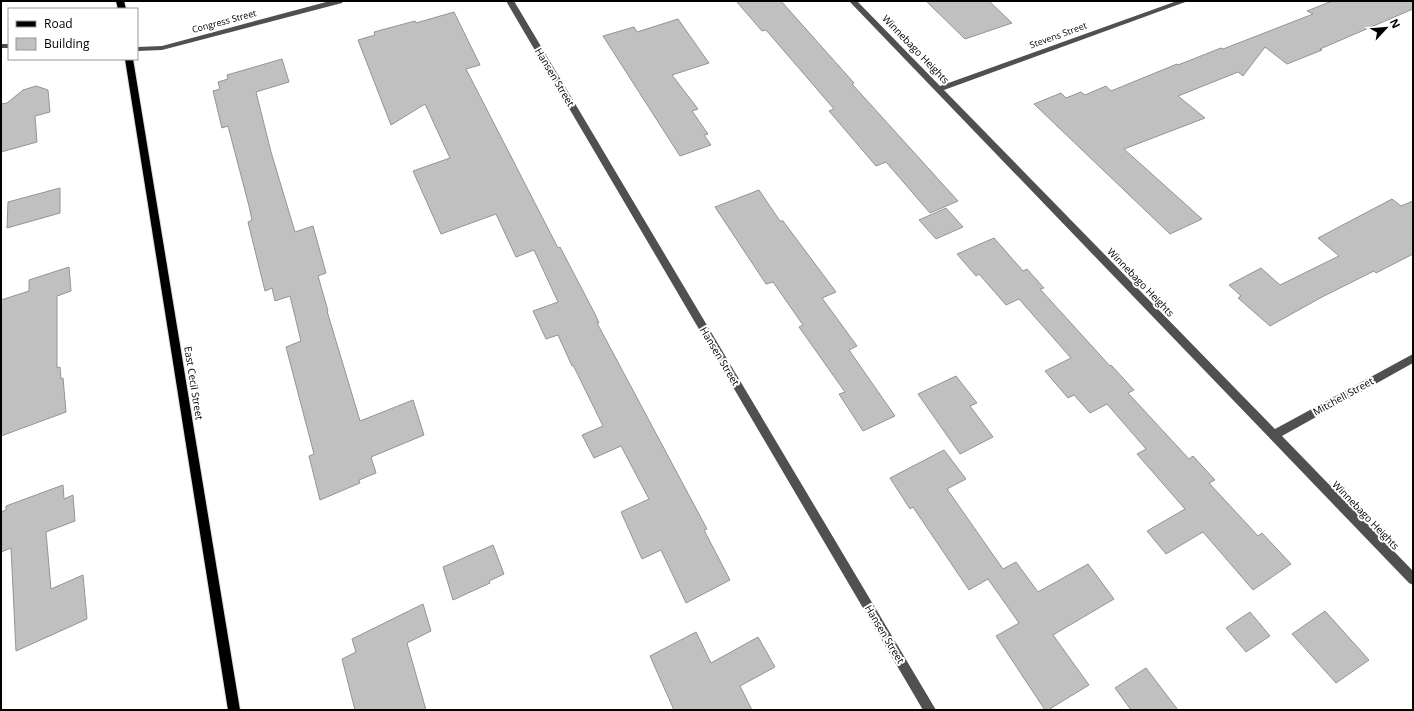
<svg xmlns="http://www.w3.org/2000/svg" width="1414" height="711" viewBox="0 0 1414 711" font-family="'Open Sans',sans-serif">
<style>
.building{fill:#c0c0c0;stroke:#949494}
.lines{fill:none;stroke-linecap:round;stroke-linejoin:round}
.major-casing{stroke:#dbdbdb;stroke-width:2}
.minor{fill:#505050;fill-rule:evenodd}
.major{fill:#000;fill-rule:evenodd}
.labels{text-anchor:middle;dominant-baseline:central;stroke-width:4;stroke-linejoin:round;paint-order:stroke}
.far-street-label{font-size:9px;fill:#000;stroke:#fff}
.street-label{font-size:10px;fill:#000;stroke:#fff}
</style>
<rect width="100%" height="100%" fill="#fff"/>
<path class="building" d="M736 1H781L854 83 852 84 958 201 930 213 886 162 876 166 829 111 834 109 766 30 762 31Z
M926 1H989L1012 23 965 39Z
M1332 1H1413V9L1320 49 1322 50 1287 64 1265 47 1243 76 1238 72 1178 96 1205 118 1124 149 1202 219 1170 234 1034 104 1061 93 1066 98 1081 92 1085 95 1106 86 1111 91 1177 64 1178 65 1221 48 1223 49 1313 14 1307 11Z
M454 12 480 65 466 69 558 248 560 247 583 291 595 314 599 323H597L707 529 704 530 730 580 686 603 661 550 642 559 621 512 649 499 621 446 594 458 582 435 603 426 573 365 572 366 558 335 546 339 533 311 558 302 534 250 516 257 496 214 441 234 413 171 450 158 425 104 391 125 358 40 375 35 374 32 415 21 416 23Z
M678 19 709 63 672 75 698 109 692 111 708 134 704 135 711 145 680 156 603 36 634 27 637 32Z
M282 59 289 82 256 92 271 152 295 232 313 226 326 273 318 276 328 311H327L360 421 413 400 424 435 371 457 376 473 359 480 360 483 320 500 309 456 314 454 286 347 301 341 290 296 275 301 272 288 265 291 248 222 252 220 249 206 228 126 222 128 213 91 220 89 218 82 228 79 227 75Z
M36 86 48 90 50 112 35 116 37 142 1 152V104L7 103 23 90Z
M60 188V213L7 228 8 202Z
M759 190 780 221H783L836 292 822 298 857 346 849 350 895 416 863 431 839 394 845 392 799 327 803 325 773 282 766 284 715 207Z
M1392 199 1401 206 1413 201V254L1376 273 1374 271 1322 297 1270 326 1238 298 1241 296 1229 285 1261 268 1280 285 1339 256 1318 238Z
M946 208 963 227 936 239 919 220Z
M994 238 1023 271 1027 269 1044 288 1040 289 1110 366 1111 365 1134 390 1128 393 1189 459 1193 456 1215 480 1209 483 1258 536 1262 533 1291 564 1253 590 1203 532 1166 554 1147 531 1185 509 1137 454 1146 449 1107 404 1090 413 1074 395 1068 398 1045 371 1071 358 1019 299 1006 305 979 274 976 276 957 254Z
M69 267 71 291 57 296V368L60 367 61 379 63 378 66 412 1 436V300L29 291V280Z
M956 376 977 403 970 406 993 437 960 454 918 394Z
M944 450 966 479 947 489 1003 569 1016 562 1038 592 1088 564 1114 599 1053 635 1089 685 1048 710H1045L996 636 1019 623 988 579 969 590 913 507 910 509 890 478Z
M63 485 64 499 73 495 75 521 46 532 51 589 83 575 87 619 16 651 11 548 1 552V512L6 510V506Z
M493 545 504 574 489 581 490 583 453 600 443 567Z
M423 604 431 631 407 643 426 710H355L342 659 356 652 352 639Z
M1325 611 1369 660 1336 683 1292 634Z
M1250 612 1270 636 1246 652 1226 628Z
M696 632 711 663 758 637 775 667 740 686 752 710H674L650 656Z
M1146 668 1178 710H1131L1115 688Z"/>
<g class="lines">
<g class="major-casing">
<path id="major" d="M116 1H124L126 9H118Z
M125 59H133L240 710H228Z"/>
</g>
<path class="minor" d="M330 1H343L342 3 162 50 137 51V47L162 46Z
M506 1H514L936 710H923Z
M849 1H857L940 86 1177 1H1188L944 90 1275 429 1413 354V363L1282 436 1413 571V585L1409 583Z
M1 44H9V48H1Z"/>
<use href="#major" class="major"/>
</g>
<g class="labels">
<g class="far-street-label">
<text transform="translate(224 21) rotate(-15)">Congress Street</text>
<text transform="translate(1058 35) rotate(-20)">Stevens Street</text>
</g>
<g class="street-label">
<text transform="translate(916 49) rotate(46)">Winnebago Heights</text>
<text transform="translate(555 77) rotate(59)">Hansen Street</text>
<text transform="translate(1141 282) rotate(46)">Winnebago Heights</text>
<text transform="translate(720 356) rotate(59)">Hansen Street</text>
<text transform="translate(194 383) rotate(81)">East Cecil Street</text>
<text transform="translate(1343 396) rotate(-29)">Mitchell Street</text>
<text transform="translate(1366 515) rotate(46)">Winnebago Heights</text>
<text transform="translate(885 634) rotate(59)">Hansen Street</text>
</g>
</g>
<rect width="1414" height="711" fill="none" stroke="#000000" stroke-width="4"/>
<rect x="8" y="8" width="130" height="52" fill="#ffffff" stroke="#999999"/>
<rect x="16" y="21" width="20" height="6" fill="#000000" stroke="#999999"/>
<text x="44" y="28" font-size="12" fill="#000000">Road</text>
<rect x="16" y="38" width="20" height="12" fill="#c0c0c0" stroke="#999999"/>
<text x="44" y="48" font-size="12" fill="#000000">Building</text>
<g transform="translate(1386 28) rotate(64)" stroke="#ffffff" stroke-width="3" paint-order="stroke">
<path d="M0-3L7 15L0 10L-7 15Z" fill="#000000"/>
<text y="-6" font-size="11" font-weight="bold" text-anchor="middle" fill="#000000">N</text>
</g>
</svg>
